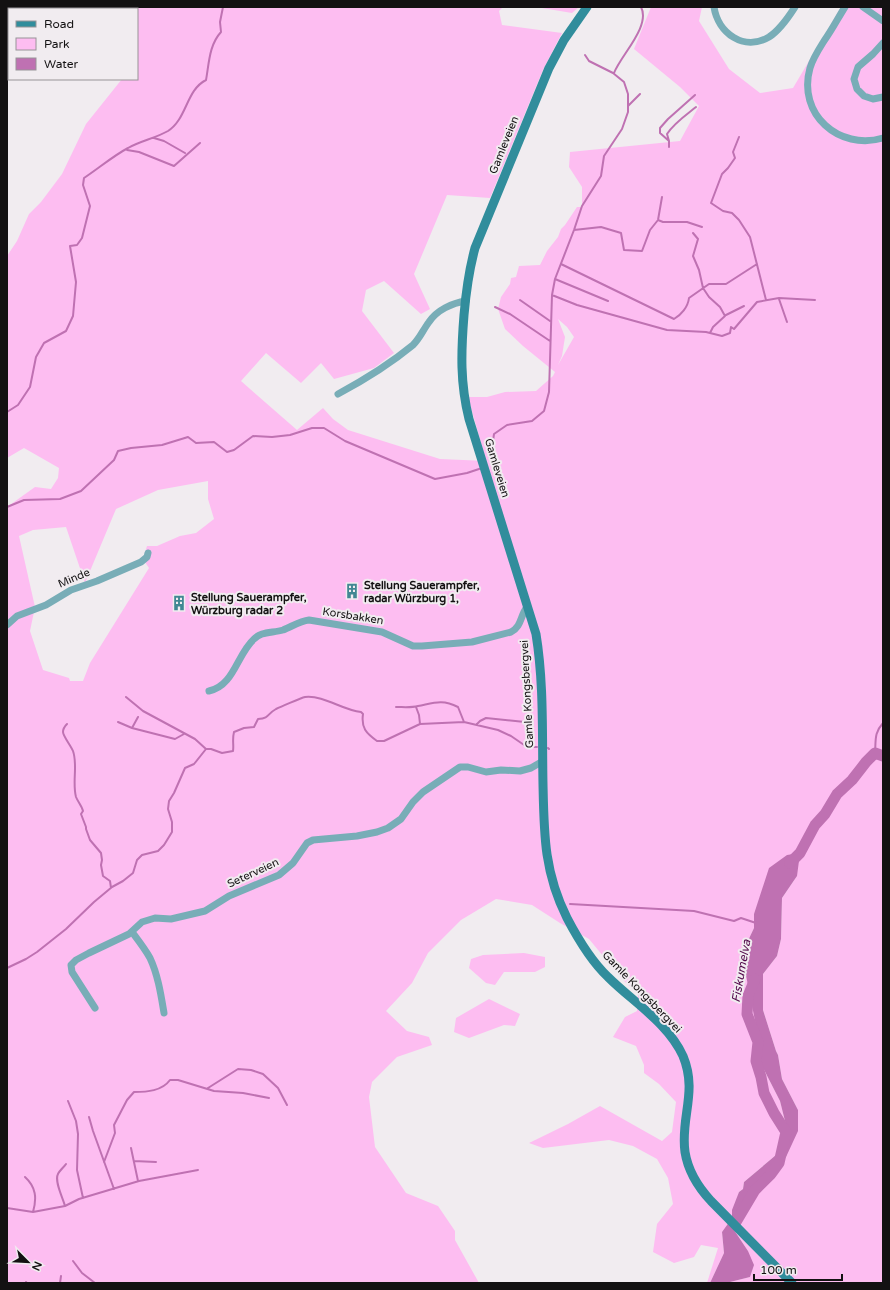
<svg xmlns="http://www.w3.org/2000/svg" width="890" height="1290" viewBox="0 0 890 1290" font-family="'Varela Round',sans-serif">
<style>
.green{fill:#fdbdf1;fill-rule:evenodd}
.water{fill:#bf71b2}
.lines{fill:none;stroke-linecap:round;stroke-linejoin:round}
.stream{stroke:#bf71b2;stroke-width:2}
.river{stroke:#bf71b2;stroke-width:11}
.minor{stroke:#78adb7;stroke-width:7}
.secondary{stroke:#318d9c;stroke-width:9}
.labels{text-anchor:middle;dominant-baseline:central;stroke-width:4;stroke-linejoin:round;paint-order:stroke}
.street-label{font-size:11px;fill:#131112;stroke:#f1ecf0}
.poi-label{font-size:11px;font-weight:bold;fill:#131112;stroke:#f1ecf0;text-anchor:start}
.water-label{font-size:12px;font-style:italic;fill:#510849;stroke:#f1ecf0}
</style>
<rect width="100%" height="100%" fill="#f1ecf0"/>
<path class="green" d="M105 7H503L499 11 502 25 562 33 543 70 490 198 447 195 414 274 430 309 421 314 384 281 366 290 362 311 394 353 374 368 334 379 321 363 301 383 266 353 241 381 297 430 323 408 333 419 348 430 440 459 486 461 468 397H487L505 392 536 391 553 376 555 372 523 346 505 329 498 309 501 297 510 284 511 278 516 277 519 266 540 265 547 251 558 237 561 229 565 225 577 207H582V187L569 167 570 152 680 141 699 106 680 87 634 49 651 7H702L699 21 729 69 760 93 793 88 841 7H883V1283H726L750 1277 748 1251 734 1230 751 1192 760 1179 786 1157 798 1110 782 1079 778 1055 776 1051 763 1010V974L777 956 781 939 782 898 797 876 754 914V928L745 947 758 1036V1058L780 1101 787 1129 776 1155 744 1182 743 1189 739 1192 732 1218 722 1232 724 1253 710 1283H707L718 1248 701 1245 694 1257 674 1263 653 1252 657 1224 673 1204 668 1178 657 1159 633 1146 609 1140 543 1148 529 1143 568 1124 600 1106 662 1141 672 1132 676 1102 659 1084 644 1073V1065L636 1046 613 1037 625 1017 637 1011 638 994 622 979 589 939 560 923 532 905 496 899 461 920 428 953 412 983 386 1011 407 1031 429 1037 432 1045 397 1057 372 1082 369 1097 375 1147 406 1193 438 1206 455 1231V1240L479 1283H7V507L35 487 51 489 58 478 59 468 24 448 7 458V256L17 241 29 214 41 202 62 174 86 124 122 79H137V9H107ZM558 319 567 327 574 337 558 365 562 356 565 337ZM208 481V499L214 519 196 533 180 536 157 546H147L143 559 149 568 90 663 83 681H70L69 678 43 670 30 631 35 607 19 536 33 530 66 527 85 583 116 509 158 490Z
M536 7H579L572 13Z
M524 953 545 957V967L535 972H504L495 985 486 983 469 968 471 959 483 955Z
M489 999 520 1014 515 1026 504 1025 469 1038 454 1032 456 1018Z"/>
<path class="water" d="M800 853 797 876 782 898 781 939 777 956 763 974V1010L776 1051 778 1055 782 1079 798 1110V1131L786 1157 760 1179 751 1192 734 1230 748 1251 754 1265 750 1277 726 1283H710L724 1253 722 1232 732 1218V1210L739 1192 743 1189 744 1182 776 1155 787 1129 780 1101 758 1058V1036L744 965 745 947 754 928V914L769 868 787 855Z"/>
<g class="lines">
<path class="stream" d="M614 73C621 55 651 26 641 7
M628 106 640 94
M739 137 733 152 735 158 728 168 722 174 711 203 723 211 732 213 739 220 750 237 766 300
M154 138 164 141 185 153
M669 141 667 134C674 123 686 115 696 107
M669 147V141L660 133V128L668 119 695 95
M127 150 139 152 174 166 200 143
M658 220 663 222H687L702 227
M574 230 601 227 621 233 624 250 642 251 650 230 658 220 662 197
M693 233 698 239 693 256 699 270 703 288 709 297 720 307 725 316 713 327 710 333
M561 264 674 319C681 315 688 307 689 298L709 284H726L757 264
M555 279 608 301
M552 295 577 305 667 330 706 332 722 336 730 333 731 327 734 329 757 302 779 298 815 300
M779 299 787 322
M520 300 550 321
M495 307 510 314 550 341
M726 315 744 306
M7 412 18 405 30 387 36 357 44 343 66 331 73 316 76 282 70 246 77 245 82 238 90 206 83 185 84 178C99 168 113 156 128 148 140 141 156 138 168 131 187 119 186 90 206 80 209 64 209 45 221 32L220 22 223 7
M492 448 494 434 507 425 532 421 544 411 549 392 552 295 555 279 574 230 582 206 601 176 604 156 622 129 628 112V94L624 82 613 73 589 61 585 55
M7 507 24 500 60 499 81 491 114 460 118 451 131 448 162 445 188 437 196 443 214 442 227 452 234 450 253 436 272 437 290 435 312 428H324L345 441 435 479 467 473 482 468
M126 697 143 711 195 739 206 749H211L222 753 233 751C234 745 232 740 234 732L244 728 254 727 258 719C270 718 267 714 276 709 280 707 301 698 305 697 324 695 342 710 361 712L363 714C361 728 366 733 377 741H384L420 724 464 722 498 730 511 736 527 747H537
M396 707C403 707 411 708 418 706 434 703 442 699 458 707L464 722
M416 707 419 715 420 724
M118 722 132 728 175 739 184 734
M67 724C65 726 63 729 63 732 63 736 71 746 73 751 78 765 72 782 76 797 78 802 82 806 83 811L81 814 86 827V829L90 840 101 853 102 860 101 865 103 876 110 881 111 888
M477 724 480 721 486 718 525 722
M132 728 138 717
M548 748 549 749
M875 753C876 740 874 733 883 723
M570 904 694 911 734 921 741 918 756 923
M7 968 26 959 37 952 66 929 94 902 112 887 123 881 133 873 137 860 142 855 158 851 164 845 172 832V822L168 809 169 801 174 793 185 768 194 764 206 749
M208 1088 238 1069 251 1070 263 1074 278 1088 287 1105
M68 1101 76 1121 78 1134 77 1170 83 1198
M89 1117 93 1131 114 1189
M131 1148 138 1181
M134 1161 156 1162
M104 1162 115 1133 114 1125 127 1100 134 1092C147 1092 162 1091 170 1080H178L214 1091 243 1093 269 1098
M25 1177C36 1187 37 1198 33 1212
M65 1206C63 1198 54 1181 58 1174 59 1171 64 1167 66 1164
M7 1208 33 1212 65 1206 79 1199 139 1181 198 1170
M73 1261 82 1273 95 1283
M26 1282 27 1283
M60 1283 61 1276"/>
<path class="river" d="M790 863 800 853 815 825 825 814 837 794 852 780 866 762 875 753 883 756
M736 1222 755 1190 771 1174 779 1163 786 1132 774 1113 764 1093 761 1077 756 1061 758 1042 747 1014 748 996 755 979"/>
<path class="minor" d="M714 7C718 33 744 52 769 37 780 30 788 18 795 7
M845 7C838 18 832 30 824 41 819 49 813 58 810 68 797 114 839 151 883 138
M863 7 883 21
M883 43 873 54 858 67 854 79 857 89 864 96 873 99 883 97
M338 394C364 380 390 364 413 345 420 338 423 330 429 322 437 310 452 303 466 301
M7 625 17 616 46 605 71 590 97 581 141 562 147 557 148 553
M209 691C234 686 237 654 254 639 256 637 259 635 262 634 268 632 276 632 283 630 291 627 300 621 309 620L382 632 413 646H422L472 642 511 632C522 626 520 616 527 607
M132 932C138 940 145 949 150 958 158 975 161 995 164 1013
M95 1008 72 972 71 965 76 960 89 953 129 934 142 922 155 918 171 919 205 911 229 896 279 875 293 863 307 843 313 840 357 836 377 832 388 828 401 819 413 802 423 792 460 767H468L486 772 501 770 520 771 531 768 543 761"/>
<path class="secondary" d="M587 7 564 40 549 68 475 248C469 270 466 292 464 315 461 352 460 383 469 419L536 634C544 683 542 734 543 784 544 834 544 872 567 918 578 939 591 961 608 977 633 1002 668 1023 683 1056 698 1092 680 1118 685 1152 688 1171 698 1187 711 1201L792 1283"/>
</g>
<defs>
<g id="building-bare" transform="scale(1.2)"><path d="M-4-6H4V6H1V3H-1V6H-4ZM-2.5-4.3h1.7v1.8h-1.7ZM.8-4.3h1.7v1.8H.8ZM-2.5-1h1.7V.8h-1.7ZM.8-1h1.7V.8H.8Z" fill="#418793" stroke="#f1ecf0" stroke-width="2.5" paint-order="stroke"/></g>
</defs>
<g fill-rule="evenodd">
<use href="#building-bare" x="352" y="591"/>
<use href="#building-bare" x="179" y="603"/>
</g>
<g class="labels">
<g class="street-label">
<text transform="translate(504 145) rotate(-68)">Gamleveien</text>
<text transform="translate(497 468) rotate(73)">Gamleveien</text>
<text transform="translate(74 578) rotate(-23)">Minde</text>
<text transform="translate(353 616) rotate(9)">Korsbakken</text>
<text transform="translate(527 694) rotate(-93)">Gamle Kongsbergvei</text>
<text transform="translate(253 873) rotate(-25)">Seterveien</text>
<text transform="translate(642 992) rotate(46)">Gamle Kongsbergvei</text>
</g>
<g class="poi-label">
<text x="364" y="585">Stellung Sauerampfer,<tspan x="364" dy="13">radar Würzburg 1,</tspan></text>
<text x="191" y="597">Stellung Sauerampfer,<tspan x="191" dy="13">Würzburg radar 2</tspan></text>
</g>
<g class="water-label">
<text transform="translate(741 971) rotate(-80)">Fiskumelva</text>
</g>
</g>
<rect width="890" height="1290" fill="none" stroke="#131112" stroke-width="16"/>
<rect x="8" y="8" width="130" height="72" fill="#f1ecf0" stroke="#989497"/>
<rect x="16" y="21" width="20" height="6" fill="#318d9c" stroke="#989497"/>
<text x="44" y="28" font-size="12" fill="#131112">Road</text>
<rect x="16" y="38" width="20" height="12" fill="#fdbdf1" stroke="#989497"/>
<text x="44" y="48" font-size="12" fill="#131112">Park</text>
<rect x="16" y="58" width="20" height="12" fill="#bf71b2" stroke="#989497"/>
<text x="44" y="68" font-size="12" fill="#131112">Water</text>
<g transform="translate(28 1262) rotate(114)" stroke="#f1ecf0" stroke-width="3" paint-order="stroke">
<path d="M0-3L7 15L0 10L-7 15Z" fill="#131112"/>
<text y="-6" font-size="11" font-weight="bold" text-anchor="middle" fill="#131112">N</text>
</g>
<path d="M754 1274v6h88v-6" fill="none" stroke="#131112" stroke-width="2"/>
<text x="760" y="1274" font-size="12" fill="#131112" stroke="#f1ecf0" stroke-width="3" paint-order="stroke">100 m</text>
</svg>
